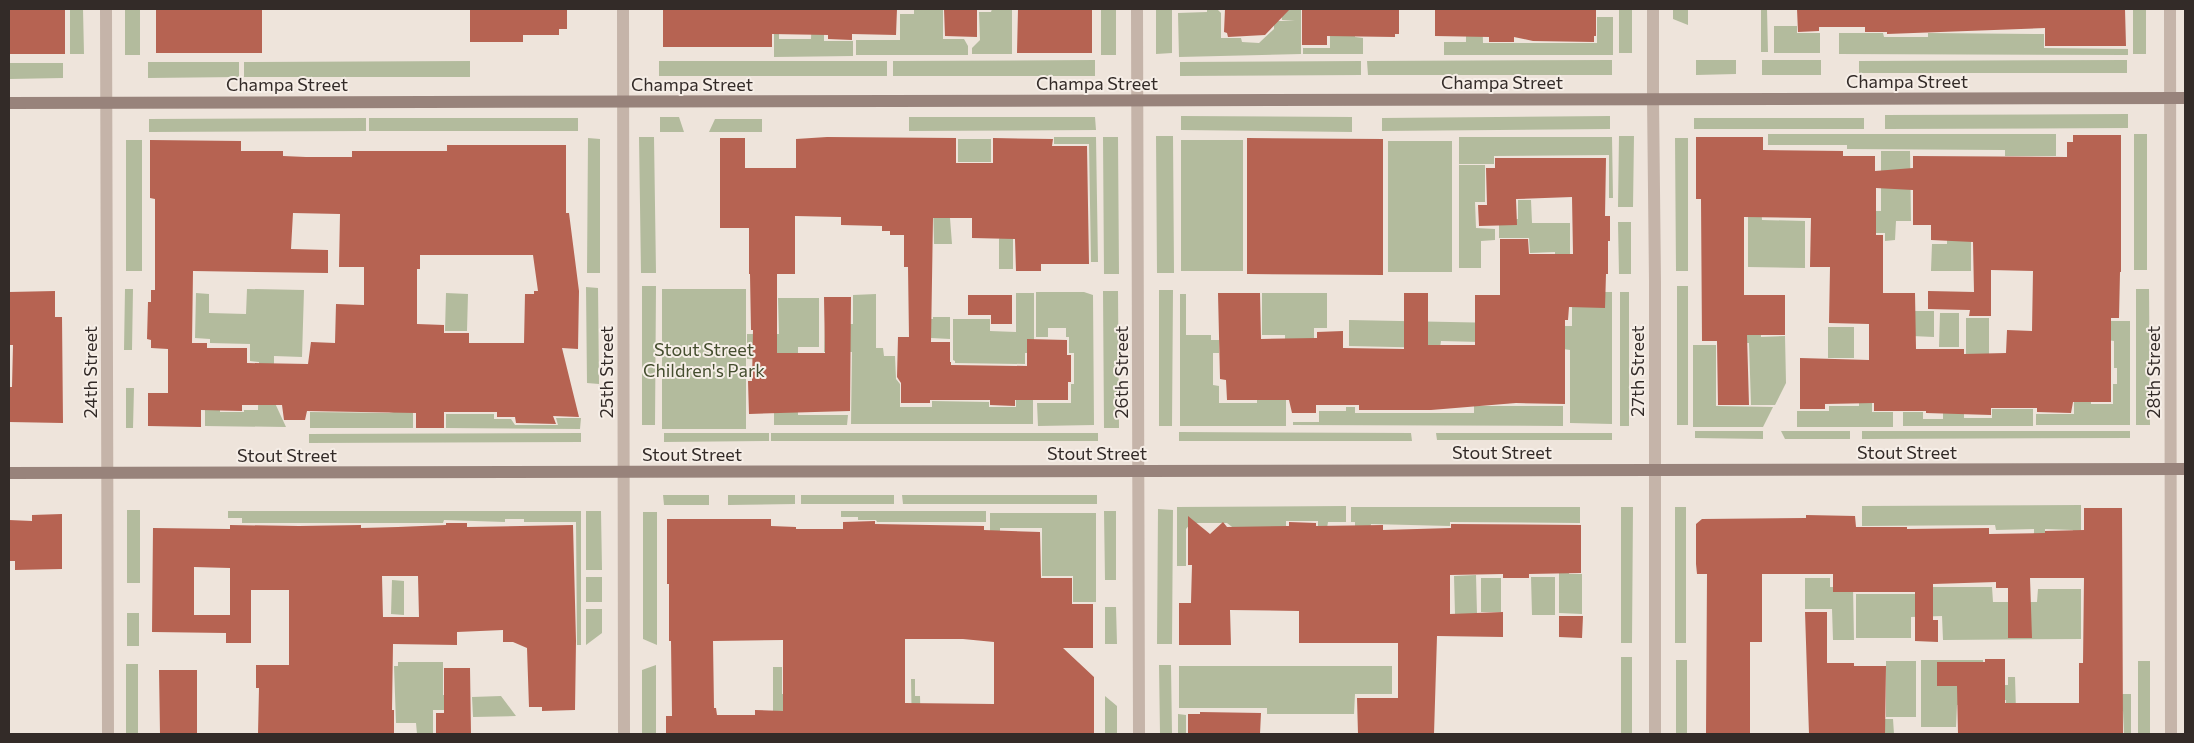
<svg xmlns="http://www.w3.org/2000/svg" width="2194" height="743" viewBox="0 0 2194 743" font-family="Commissioner,sans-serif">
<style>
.green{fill:#b3bb9d}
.building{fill:#b66352;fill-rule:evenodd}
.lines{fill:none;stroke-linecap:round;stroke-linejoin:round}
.minor{stroke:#c5b4a9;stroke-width:12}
.tertiary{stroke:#c5b4a9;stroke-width:12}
.secondary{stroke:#98837b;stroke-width:12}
.labels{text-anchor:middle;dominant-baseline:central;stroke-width:4;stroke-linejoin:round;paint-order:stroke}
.street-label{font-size:18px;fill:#332b28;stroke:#f6eee7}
.park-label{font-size:18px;fill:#454e2f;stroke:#f6eee7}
</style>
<rect width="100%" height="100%" fill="#eee4db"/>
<path class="green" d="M70 9H83L84 54H70Z
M125 9H140V55H125Z
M812 9H824V41H853V56L774 57V25H779V39H811Z
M914 9H943V39H964L968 46V55H856V40H900V14H914Z
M992 9H1012V54H972V48L980 40 979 12H991Z
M1101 9H1116V55H1101Z
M1156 9H1172V53L1156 54Z
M1207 9H1217L1221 13V38H1241L1242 42 1259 43 1274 29V21H1295L1282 20 1281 9H1301V54L1179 57 1178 13 1207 12Z
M1330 9H1359V11L1355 12V37L1363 38V54H1303V48H1330Z
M1466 9H1482L1483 43H1597V17H1613V55H1444V42H1466Z
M1619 9H1632V53H1619Z
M1673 9H1688V25L1673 19Z
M1761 9H1767L1768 52H1761Z
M2133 9H2146V54H2133Z
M1774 26H1797V33H1820V53H1774Z
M1839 33H1883L1884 37H1928V33L2044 34V48L2128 49V55L1839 54Z
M1095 60V76H893V61Z
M1612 60V75H1368L1367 61Z
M1696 60H1736V74L1696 75Z
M1762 60H1821V75H1762Z
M2127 60V73H1859V61Z
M470 61V77H244V62Z
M659 61H887V76H659Z
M1361 61V75L1180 76V62Z
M148 62H239V77L148 78Z
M9 63H63V78L9 79Z
M1885 115 2128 114V128L1885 129Z
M1181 116 1352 117V132L1181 130Z
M1610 116V129L1382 131V118Z
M660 117H679L684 132H660Z
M909 117H1095L1096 130 909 131Z
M366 118V131L149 132V119Z
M369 118H578V131H369Z
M1694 118H1864V129H1694Z
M715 119H762V132H709Z
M1768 134H2056V156H2005V150L1847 149V145H1768Z
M2134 134H2147V270H2134Z
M1156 136H1173L1174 273H1157Z
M1619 136H1634L1633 207H1618Z
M639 137H654L656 273H641Z
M1054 137H1096L1098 262H1091L1089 144H1054Z
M1103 137H1118L1119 274H1104Z
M1459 137H1612L1613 198H1609V155L1494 156V164H1459Z
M588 138 600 139V273H587Z
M1675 138H1688V271H1676Z
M958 139H991V162H958Z
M126 140H142V271H126Z
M1181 140H1243V271H1181Z
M1388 141H1452V272H1388Z
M1881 151H1910L1911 221H1896L1895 240 1885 241V233H1846V211H1881Z
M1459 165H1485V202H1475L1476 228 1495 229V240L1481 241V268H1459Z
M1518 200H1531L1532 223H1570V258L1555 270V252L1530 253 1529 238H1499V219H1518Z
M933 201 949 205 952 244H934Z
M1013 201V269H999V239Z
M1748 204H1761L1762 220 1805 221V268L1748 267Z
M1618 222H1631V274H1619Z
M1947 229H1971V271H1931L1932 244H1947Z
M642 286H656L655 425H642Z
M1677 286H1688V425H1677Z
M586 287 598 288 599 384 587 383Z
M125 289H133L132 350H124Z
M247 289 304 290 302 357 274 356V401L286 427 205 426V408L220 409V412H244V410H258L259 362 250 361V344L210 343V339L195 338 196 293 209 294V313L246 314Z
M662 289H746V429H662Z
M2136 289H2149L2150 425H2136Z
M1159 290H1173L1172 426H1159Z
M1103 291H1118L1119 428H1104Z
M1036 292H1084L1093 295 1094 425 1038 426 1037 403H1071V384H1074V353H1069V337H1066V328H1048V337H1036Z
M1572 292H1612V424L1570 423V350L1563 349V326H1572Z
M1620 292H1629V426H1620Z
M446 293 468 294 467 331H445Z
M1016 293H1034V353H1025V364L955 363V361L953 360V319H990V331L1016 332Z
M1262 293H1327V328H1314V361H1285V335H1262Z
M876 294V348H883L884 356H895L896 379 900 384V407H932V401L989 402V407H1016V367L1033 384V424H851L852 352H824L825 324H853V295Z
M1180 294H1186V335H1211V340H1219V353H1213V385L1219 386V403H1257V382L1286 364V426H1180Z
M778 298H819V347H798V415H848L847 425H774V360L747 359V334H779Z
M1912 311H1934V337L1912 336Z
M1940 313H1959V347H1939Z
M1746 316H1761V337L1785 336 1786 383 1775 405H1751L1749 343H1747Z
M933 317H950V339L931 338V328L909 327V319H933Z
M1966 318H1989V358H1966Z
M1349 320 1556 324 1480 342 1441 341 1440 348 1349 346Z
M2107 321H2130V425H2036V414H2074V395H2091V404H2113V384H2117V368H2114V341L2107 340Z
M1828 327H1854V358H1828Z
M1693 345H1716V406L1773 407 1763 427H1693Z
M126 388H134L133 428H126Z
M1859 393H1872V412H1893V427H1797V411H1829V406H1859Z
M1474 406H1563V426L1293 425V422H1319V411H1346V407H1355V413H1474Z
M413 408V428H310V412L389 413Z
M1992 409H2033V426H1903V412H1923V419H1943V410H1964V418H1992Z
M446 414H494V419H511L515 425H558L556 418H581L580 429 446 428Z
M1695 431H1763V439L1695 438Z
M1781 431H1850V439H1785Z
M1862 431H2130V438L1862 439Z
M1179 432 1411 433 1412 441H1179Z
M581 433V442L309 443V434Z
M664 433H769V441L664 442Z
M771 433H1098V441H771Z
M1436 433H1612V440H1437Z
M663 495H709V505H664Z
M728 495H795V504L728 505Z
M801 495H894V504H801Z
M902 495H1097V504H903Z
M2081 505V534H2073V530L2045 529V534H2034V529L1996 530 1995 525 1862 526V506Z
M1346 506V522H1328L1327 528H1318V521H1286V530H1236L1227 523H1191L1186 529V566H1177V507Z
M1351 507H1580V523L1450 522V526L1371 524 1370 530 1355 529V522H1351Z
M1621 507H1633L1632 643H1621Z
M1675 507H1686V643H1675Z
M1158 509 1173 510 1172 644H1157Z
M127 510H140V583H127Z
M228 511H581V645H577L576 522H524V519H505V522L444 520 443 523H242V518H228Z
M586 511H601L602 570H586Z
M841 511H986V522H877L876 520H858V517H841Z
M1104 511H1116V580H1105Z
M643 512H657V645L643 639Z
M990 513H1096V602H1073V576H1042V528H1000V550L990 553Z
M1559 560 1569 561V574H1582V614L1559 613Z
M1476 575 1477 614H1455L1454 576Z
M586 577H602V602H586Z
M1531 577H1555V615H1532Z
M1481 578H1501V612H1481Z
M1805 578H1830V587H1853L1854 640H1833L1832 609H1805Z
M392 580 404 581V615L391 614Z
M1917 587H1992L1993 602H2037L2038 589H2081V639L1943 640 1942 616 1911 617V638H1856V594H1917Z
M1105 607H1116L1117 644H1105Z
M586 609H602V633L586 645Z
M127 613H139V646H127Z
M1621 657H1632V734H1621Z
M1676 660H1687V734H1676Z
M1921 660H1983V685H2008V677H2015L2016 711 2006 710V700H1988L1987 705H1957L1956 727H1921Z
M1886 661H1916V717H1886Z
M2138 661H2150V734H2138Z
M398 662H443V695H468V710H433V734H417L416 723H396L394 666H398Z
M126 664H138V734H126Z
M656 665V734H642V670Z
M1159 665H1171L1172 734H1160Z
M1179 666H1392V694H1355L1354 714H1267V708H1179Z
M773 667H782V694H797L799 706 773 718Z
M911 679H915V696H920L921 734H912Z
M2105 694H2131V734L2124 733 2123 711 2105 712Z
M501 696 516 716 473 717 472 697Z
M1105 696 1117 706V734H1105Z
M1178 714 1186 715V734H1178Z
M1885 719H1893L1894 734H1885Z"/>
<path class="building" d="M9 9H65V54H9Z
M156 9H262V53H156Z
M470 9H567V29H559V35H523V42H470Z
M663 9H897L896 35 852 34V40L828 39V35L772 34V47H663Z
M944 9H977V37L945 36Z
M1018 9H1092V53H1017Z
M1225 9H1290L1265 35 1228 37 1227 33 1224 32Z
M1302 9H1399V34H1395V37L1327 36V45H1302Z
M1435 9H1596V36H1594V42L1533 41 1514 37V42H1489V37L1435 36Z
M1797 9H2125L2126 46H2045V28L1887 34V32H1865V27H1819V31L1798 32Z
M2073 135H2121V272H2120L2119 318H2111V402H2073L2071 413 2037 412V408H1991V415L1926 413V411H1874V403L1825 404V409H1800V358L1869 360V324L1829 323 1830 267H1810L1811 218 1744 217V295H1785V335H1747L1749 405H1718L1717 341H1702L1701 199H1696V137H1763V150L1843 151V156H1875V171L1913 168V156L2067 157V142H2073ZM1876 188 1913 190V225H1931V240L1973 242 1974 292 1928 291V309L1970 310 1969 316H1991V270L2033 271 2032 331 2007 330 2006 353 1964 354V349H1916L1915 293H1883V235H1876Z
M827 137 956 138V163H993V138L1053 139 1052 146H1087L1089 264H1041V271H1016L1015 239 972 238V218H933L931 342H950V362H951V365L1027 366V339L1067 340V355H1071V382H1068V400H1015V406L990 405V400H930V403H901V383L897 377 898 337H909L908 267H904V235H890V231H882V226L841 225V217L795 216V274H777V353H825L824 297H851L850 411 749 414 748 381H752L753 330H751L750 274H749V228H720V138H745V168H796V139Z
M1247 138 1383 139V275L1247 274Z
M150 140 241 141V151H283V156L306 157H352V151H447V145H566V213H569L579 291 578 349 562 348 579 417 553 416 556 424 516 423 515 417H497V412H444V428H416V413L307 411 305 420H284L282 405H242V411L201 410V427L148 426V393H168V349L151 348V340L147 339 148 302H151V290H155V199L150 198ZM293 213 340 214 339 267H364V305L336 304 335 343 311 342 308 364 247 363V348H207V343H192L193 271 328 273V250L291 249ZM420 255H533L538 291H534V294H525L524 343H469V333H444V325L417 324V269H420Z
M1495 158H1606L1605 216H1610V241H1608V274H1606L1605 308 1569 307 1568 320H1565V404L1516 403 1431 410H1359V405H1316V413H1292L1289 400H1227L1226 380 1220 379 1218 293H1260L1261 339 1317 338V332L1343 331V348L1404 349V293H1428V345H1475V295H1500V239H1528L1529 254H1573L1572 197 1516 199 1517 225 1479 226 1478 205H1487L1486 168H1495Z
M55 291V317H62L63 423 9 422V387H12L13 345H9V292Z
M968 295H1012V324H991V315H968Z
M2084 508H2122L2123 734H1958L1957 686H1937V662H1985V659H2005V703H2079V663H2083L2084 578H2030L2032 638H2008V588H1996V582L1933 584V620H1938V642L1915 641V592H1833V574H1762V642H1750V734H1706L1707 574H1697L1696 564V524L1702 519 1806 518V515L1855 516 1856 527H1907V529L1989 528V534L2045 533V531L2084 530Z
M62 514V569L15 570V561H9V520L32 521V515Z
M1188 516 1210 534 1223 522 1227 527 1289 526V522L1316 523V526L1383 525V530L1451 528V524L1581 525V573L1529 574V578H1503V574L1450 575V614L1503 612V637L1437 636 1434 734H1358L1357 698H1398V643H1299V611L1230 610 1231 645H1179V603H1191L1192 565H1188Z
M667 519H771V526L796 527V529H843V522L875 521V524L984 526V530L1040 532 1041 578H1072V604H1093V648H1063L1094 677V734H666V716H672L671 641H669V584H667ZM905 639H963L994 642V704L905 703ZM783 640V711L755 710V715H717L716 708H714L713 641Z
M446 523H467V527L573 525 576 641 575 710 542 711V707H529L527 648 513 642H503V630L457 632V645L393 644 392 710H394V734H258L259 688H256V665H289V590H251V643H226V633L152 632 153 528 230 529V525L299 526 361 525V528L398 527 446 525ZM194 567 230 568V615H194ZM382 576H418L419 617H383Z
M1805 612H1827V663H1854V666H1886L1885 734H1809Z
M1559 616H1583L1582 638 1559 637Z
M444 668H470L471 734H436V713H444Z
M159 670H197V734H160Z
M1200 712 1261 713 1260 734H1188V714H1200Z"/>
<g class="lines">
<path class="minor" d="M106 9 108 734
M623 9 624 734
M1137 9 1139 734
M1653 9V99
M2170 9 2171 734"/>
<path class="tertiary" d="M1653 99 1655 281V734"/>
<path class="secondary" d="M9 103 2185 98
M9 473 2185 469"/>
</g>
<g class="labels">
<g class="street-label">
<text x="1907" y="81">Champa Street</text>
<text x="1502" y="82">Champa Street</text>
<text x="1097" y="83">Champa Street</text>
<text x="287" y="84">Champa Street</text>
<text x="692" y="84">Champa Street</text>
<text transform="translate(1637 371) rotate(-90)">27th Street</text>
<text transform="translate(90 372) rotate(-90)">24th Street</text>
<text transform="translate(606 372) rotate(-90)">25th Street</text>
<text transform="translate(1121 372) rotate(-90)">26th Street</text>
<text transform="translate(2153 372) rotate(-90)">28th Street</text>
<text x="1502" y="452">Stout Street</text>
<text x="1907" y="452">Stout Street</text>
<text x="1097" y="453">Stout Street</text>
<text x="692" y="454">Stout Street</text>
<text x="287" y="455">Stout Street</text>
</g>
<g class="park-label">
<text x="704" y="349">Stout Street<tspan x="704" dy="21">Children's Park</tspan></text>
</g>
</g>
<rect width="2194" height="743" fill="none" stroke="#332b28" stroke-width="20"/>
</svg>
